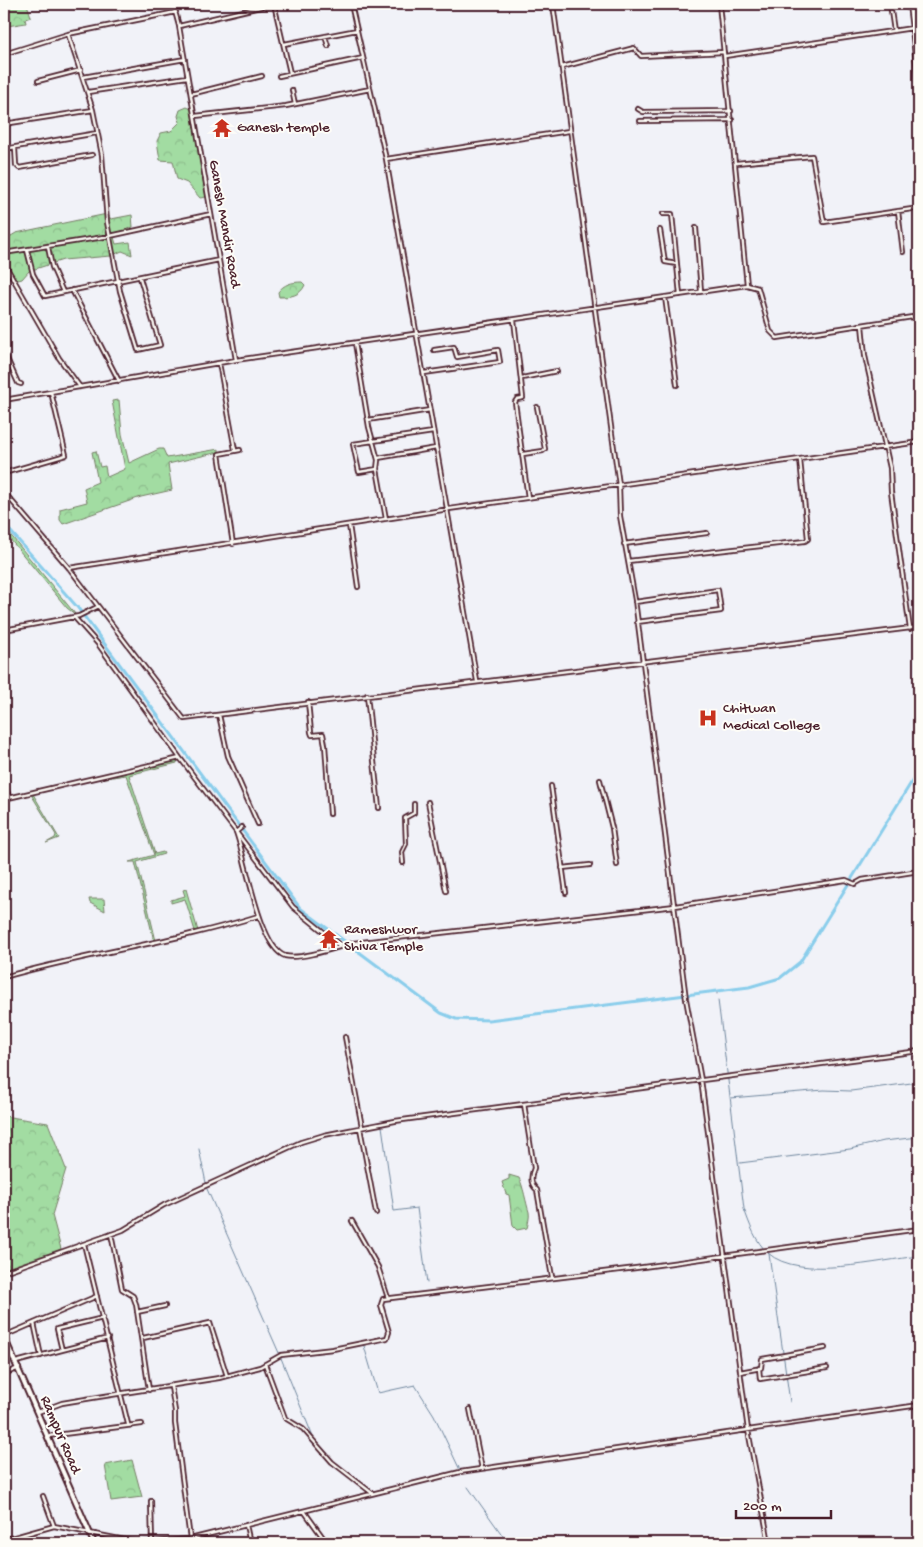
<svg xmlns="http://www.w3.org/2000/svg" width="923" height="1547" viewBox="0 0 923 1547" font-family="'Gochi Hand',sans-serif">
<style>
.green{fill:#a2dca2;stroke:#767e66}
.forest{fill:url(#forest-crowns);stroke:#767e66}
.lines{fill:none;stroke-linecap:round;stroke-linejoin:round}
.stream{stroke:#70879e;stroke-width:1}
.canal{stroke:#8acdeb;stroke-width:3}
.street-casing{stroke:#4a1f2b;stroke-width:6}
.secondary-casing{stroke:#4a1f2b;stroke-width:8}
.street{stroke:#fdfcf7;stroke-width:2.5}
.secondary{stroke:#fdfcf7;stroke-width:4}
.labels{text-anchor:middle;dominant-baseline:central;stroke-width:4;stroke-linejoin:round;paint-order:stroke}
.poi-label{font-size:15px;fill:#4a1f2b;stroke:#fdfcf7;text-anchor:start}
.street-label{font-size:15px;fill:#4a1f2b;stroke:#fdfcf7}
</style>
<defs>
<pattern id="forest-crowns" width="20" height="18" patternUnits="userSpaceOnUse" patternTransform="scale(1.25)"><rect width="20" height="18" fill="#a2dca2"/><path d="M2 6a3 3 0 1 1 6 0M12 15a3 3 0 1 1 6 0" fill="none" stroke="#8dbc8c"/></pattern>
</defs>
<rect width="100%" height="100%" fill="#f1f2f8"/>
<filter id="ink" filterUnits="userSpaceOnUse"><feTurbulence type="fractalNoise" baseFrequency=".02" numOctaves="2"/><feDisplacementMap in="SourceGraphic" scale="10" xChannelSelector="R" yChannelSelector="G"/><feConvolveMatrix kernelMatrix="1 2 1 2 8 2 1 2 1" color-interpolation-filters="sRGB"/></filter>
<g filter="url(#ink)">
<path class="green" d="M177 761V763L129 775 155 854 163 852 164 854 137 862 156 941H154L135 862H129L154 855 126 775 93 780 33 794 59 838 46 843 55 838 56 835 32 796V792Z
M186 889 198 931H195L185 899 171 903V900L185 896 183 890Z
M89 899H104L105 911 90 903Z"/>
<path class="forest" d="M4 4H27L31 17 25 19 26 23 7 26 4 46Z
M187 107 191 109 206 197 200 198 187 183 177 179 173 161 160 160 157 141 161 133 171 131 180 122 178 116 180 110Z
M107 214 111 219 132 215 133 227 113 234 116 244 130 242 132 255 122 251 111 256 63 260 29 271 22 279 14 281C4 270 2 253 6 239L16 233Z
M302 282 305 285C300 296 290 297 279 297L278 292C284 284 292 282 302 282Z
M119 400 122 434 129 463 159 449H163L167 458 219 449V452L168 464 172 490 141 497 63 524 60 520V509L87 502 84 488 98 482 92 452 96 451 100 467 105 466 107 477 125 469 112 401Z
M4 527 76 615 67 608 4 532Z
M4 1116 48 1123 66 1169 52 1215 61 1249 4 1269Z
M509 1175 519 1178C523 1185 526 1203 529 1212 530 1217 528 1224 527 1228L517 1230 513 1226 509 1195 506 1194 502 1182 509 1179Z
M132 1460 142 1497 111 1501 105 1465Z"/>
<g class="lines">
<path class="stream" d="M717 991V994
M718 1000 744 1209C750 1225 755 1241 768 1253 799 1281 880 1260 919 1256
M731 1098 824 1090 851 1091 919 1082
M382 1126 394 1211 417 1208 427 1283
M199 1149 206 1183
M740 1163 850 1149 884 1141 919 1137
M207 1189 279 1353
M769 1254 790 1402
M364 1346 378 1393 415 1385 434 1415 460 1470
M281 1358 313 1437
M468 1487 508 1543"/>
<path class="canal" d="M913 4 919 49
M4 524 78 608 300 908 441 1013 456 1019 489 1020 749 987 780 978 800 962 919 770"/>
<g class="street-casing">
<path id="street" d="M173 4 179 26 236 360
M274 4 290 73
M351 4 386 159 477 681
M553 4 619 485 620 516 635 600 686 999 701 1080 748 1430 769 1543
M890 4 894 31
M909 4 919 88
M179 26 273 4
M68 34 93 110 102 155 107 222 120 291 138 350 160 345 140 278
M325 36 328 46
M284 44 357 30
M4 54 68 34 176 12
M725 56 919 27
M562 67 634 48 641 56 724 52
M279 76 363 58
M83 77 185 59
M38 81 81 70
M292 90 295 104
M88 92 187 77
M191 94 262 76
M638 109 643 112 731 111
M195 116 286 106 370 89
M640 121 732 120
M4 124 93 110
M15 148 16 165 19 168 92 155
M4 149 97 133
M386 159 569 131
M736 163 812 156 824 222 919 208
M4 180 7 220 4 232
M898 211 903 252
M663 214H672L680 295
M696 228 701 291
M660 230 665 262 677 264
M48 247 52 267 63 292
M27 250 33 274 45 296 219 260
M4 253 110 236 211 214
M4 263 59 358 80 387
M747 285 758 288 770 331 777 338 919 316
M72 290 119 381
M665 297 677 385
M514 320 523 398 517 399 515 402 528 498
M862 325 865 356 890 468 891 492 910 629
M355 343 369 427 378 460 377 469 386 519
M4 352 18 383 21 384
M219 363 235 450
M424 373 500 362 498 350 457 357 454 347 434 350
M522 378 557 371
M4 400 236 360 747 285 719 4
M368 420 430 410
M523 454 543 451 545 449 537 407
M378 458 436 448
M377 469 359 472 353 444 433 432
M4 473 66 455 51 392
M4 492 69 568 184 719 919 627
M349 525 358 587
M233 544 219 454 240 450
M624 544 707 533
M628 561 805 541 808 539 800 460
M69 568 449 509 919 442
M635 602 718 590 721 611 637 622
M74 617 98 644 180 758
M4 630 79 616 97 607
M367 695 379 808
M308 702 311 732 312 735 323 734 325 745 330 814
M219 715 228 756 258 824
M600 780 612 828 617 865
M4 782 9 797
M551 786 566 893
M4 799 180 758 293 907 341 946
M428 802 446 891
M236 832C246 858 259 947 285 956 301 960 338 947 353 943L675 906 846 880 855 884 862 880 919 871
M236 832 242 827
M403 863 402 852 406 844 405 818 414 813V804
M562 868 590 865
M4 977C88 953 175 942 258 916
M345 1037 362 1127
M524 1104 534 1168C530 1177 530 1184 537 1190L552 1277
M360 1128 376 1213
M352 1221 378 1267 388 1298
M111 1234 122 1289 133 1296 136 1304 149 1390
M84 1244 128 1424
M4 1272 123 1230 164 1205 301 1142 324 1135 395 1121 919 1051
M137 1312 165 1306
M34 1323 41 1356
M4 1336 97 1296
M143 1338 210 1323 227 1376
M62 1350 108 1338
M16 1362 62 1350 57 1329 103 1318
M265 1364 285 1418 303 1429 332 1462 372 1493
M759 1368 760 1379 827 1368
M740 1372 761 1368 762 1359 825 1348
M4 1374 19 1368
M171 1387 175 1411V1423L190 1539
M470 1409 482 1469
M38 1412 62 1403 92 1398 219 1378 260 1367 281 1355 333 1349 387 1338 389 1332 381 1305 383 1299 636 1268 919 1229
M48 1436 142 1424
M43 1496 54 1526
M151 1501 152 1542
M304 1511 327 1543
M246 1525 250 1543
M4 1540 54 1526 140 1543 190 1539 460 1472 919 1405"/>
</g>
<g class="secondary-casing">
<path id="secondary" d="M4 1337 94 1543"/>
</g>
<use href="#street" class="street"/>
<use href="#secondary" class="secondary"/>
</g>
</g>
<defs>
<g id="temple-bare" transform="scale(1.5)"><path d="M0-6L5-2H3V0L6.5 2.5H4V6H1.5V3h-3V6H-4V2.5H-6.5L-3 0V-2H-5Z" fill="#c8321e" stroke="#fdfcf7" stroke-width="2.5" paint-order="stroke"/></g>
<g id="hospital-bare" transform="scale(1.5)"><path d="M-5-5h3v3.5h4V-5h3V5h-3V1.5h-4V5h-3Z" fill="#c8321e" stroke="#fdfcf7" stroke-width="2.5" paint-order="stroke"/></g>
</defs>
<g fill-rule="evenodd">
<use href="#temple-bare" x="222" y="128"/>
<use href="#hospital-bare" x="708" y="718"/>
<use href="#temple-bare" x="329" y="939"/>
</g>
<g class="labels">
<g class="poi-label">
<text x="237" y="128">Ganesh temple</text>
<text x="723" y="709">Chitwan<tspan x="723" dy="17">Medical College</tspan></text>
<text x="344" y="930">Rameshwor<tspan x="344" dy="17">Shiva Temple</tspan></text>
</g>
<g class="street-label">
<text transform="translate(224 224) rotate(80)">Ganesh Mandir Road</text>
<text transform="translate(60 1435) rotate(67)">Rampur Road</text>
</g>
</g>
<rect width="923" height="1547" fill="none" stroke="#fdfcf7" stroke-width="20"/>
<rect x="10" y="10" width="903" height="1527" fill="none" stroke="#4a1f2b" stroke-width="2" filter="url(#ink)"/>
<path d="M736 1510v8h95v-8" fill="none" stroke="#4a1f2b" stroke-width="2.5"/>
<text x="743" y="1510" font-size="15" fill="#4a1f2b" stroke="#fdfcf7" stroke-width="4" paint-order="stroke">200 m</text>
</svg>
